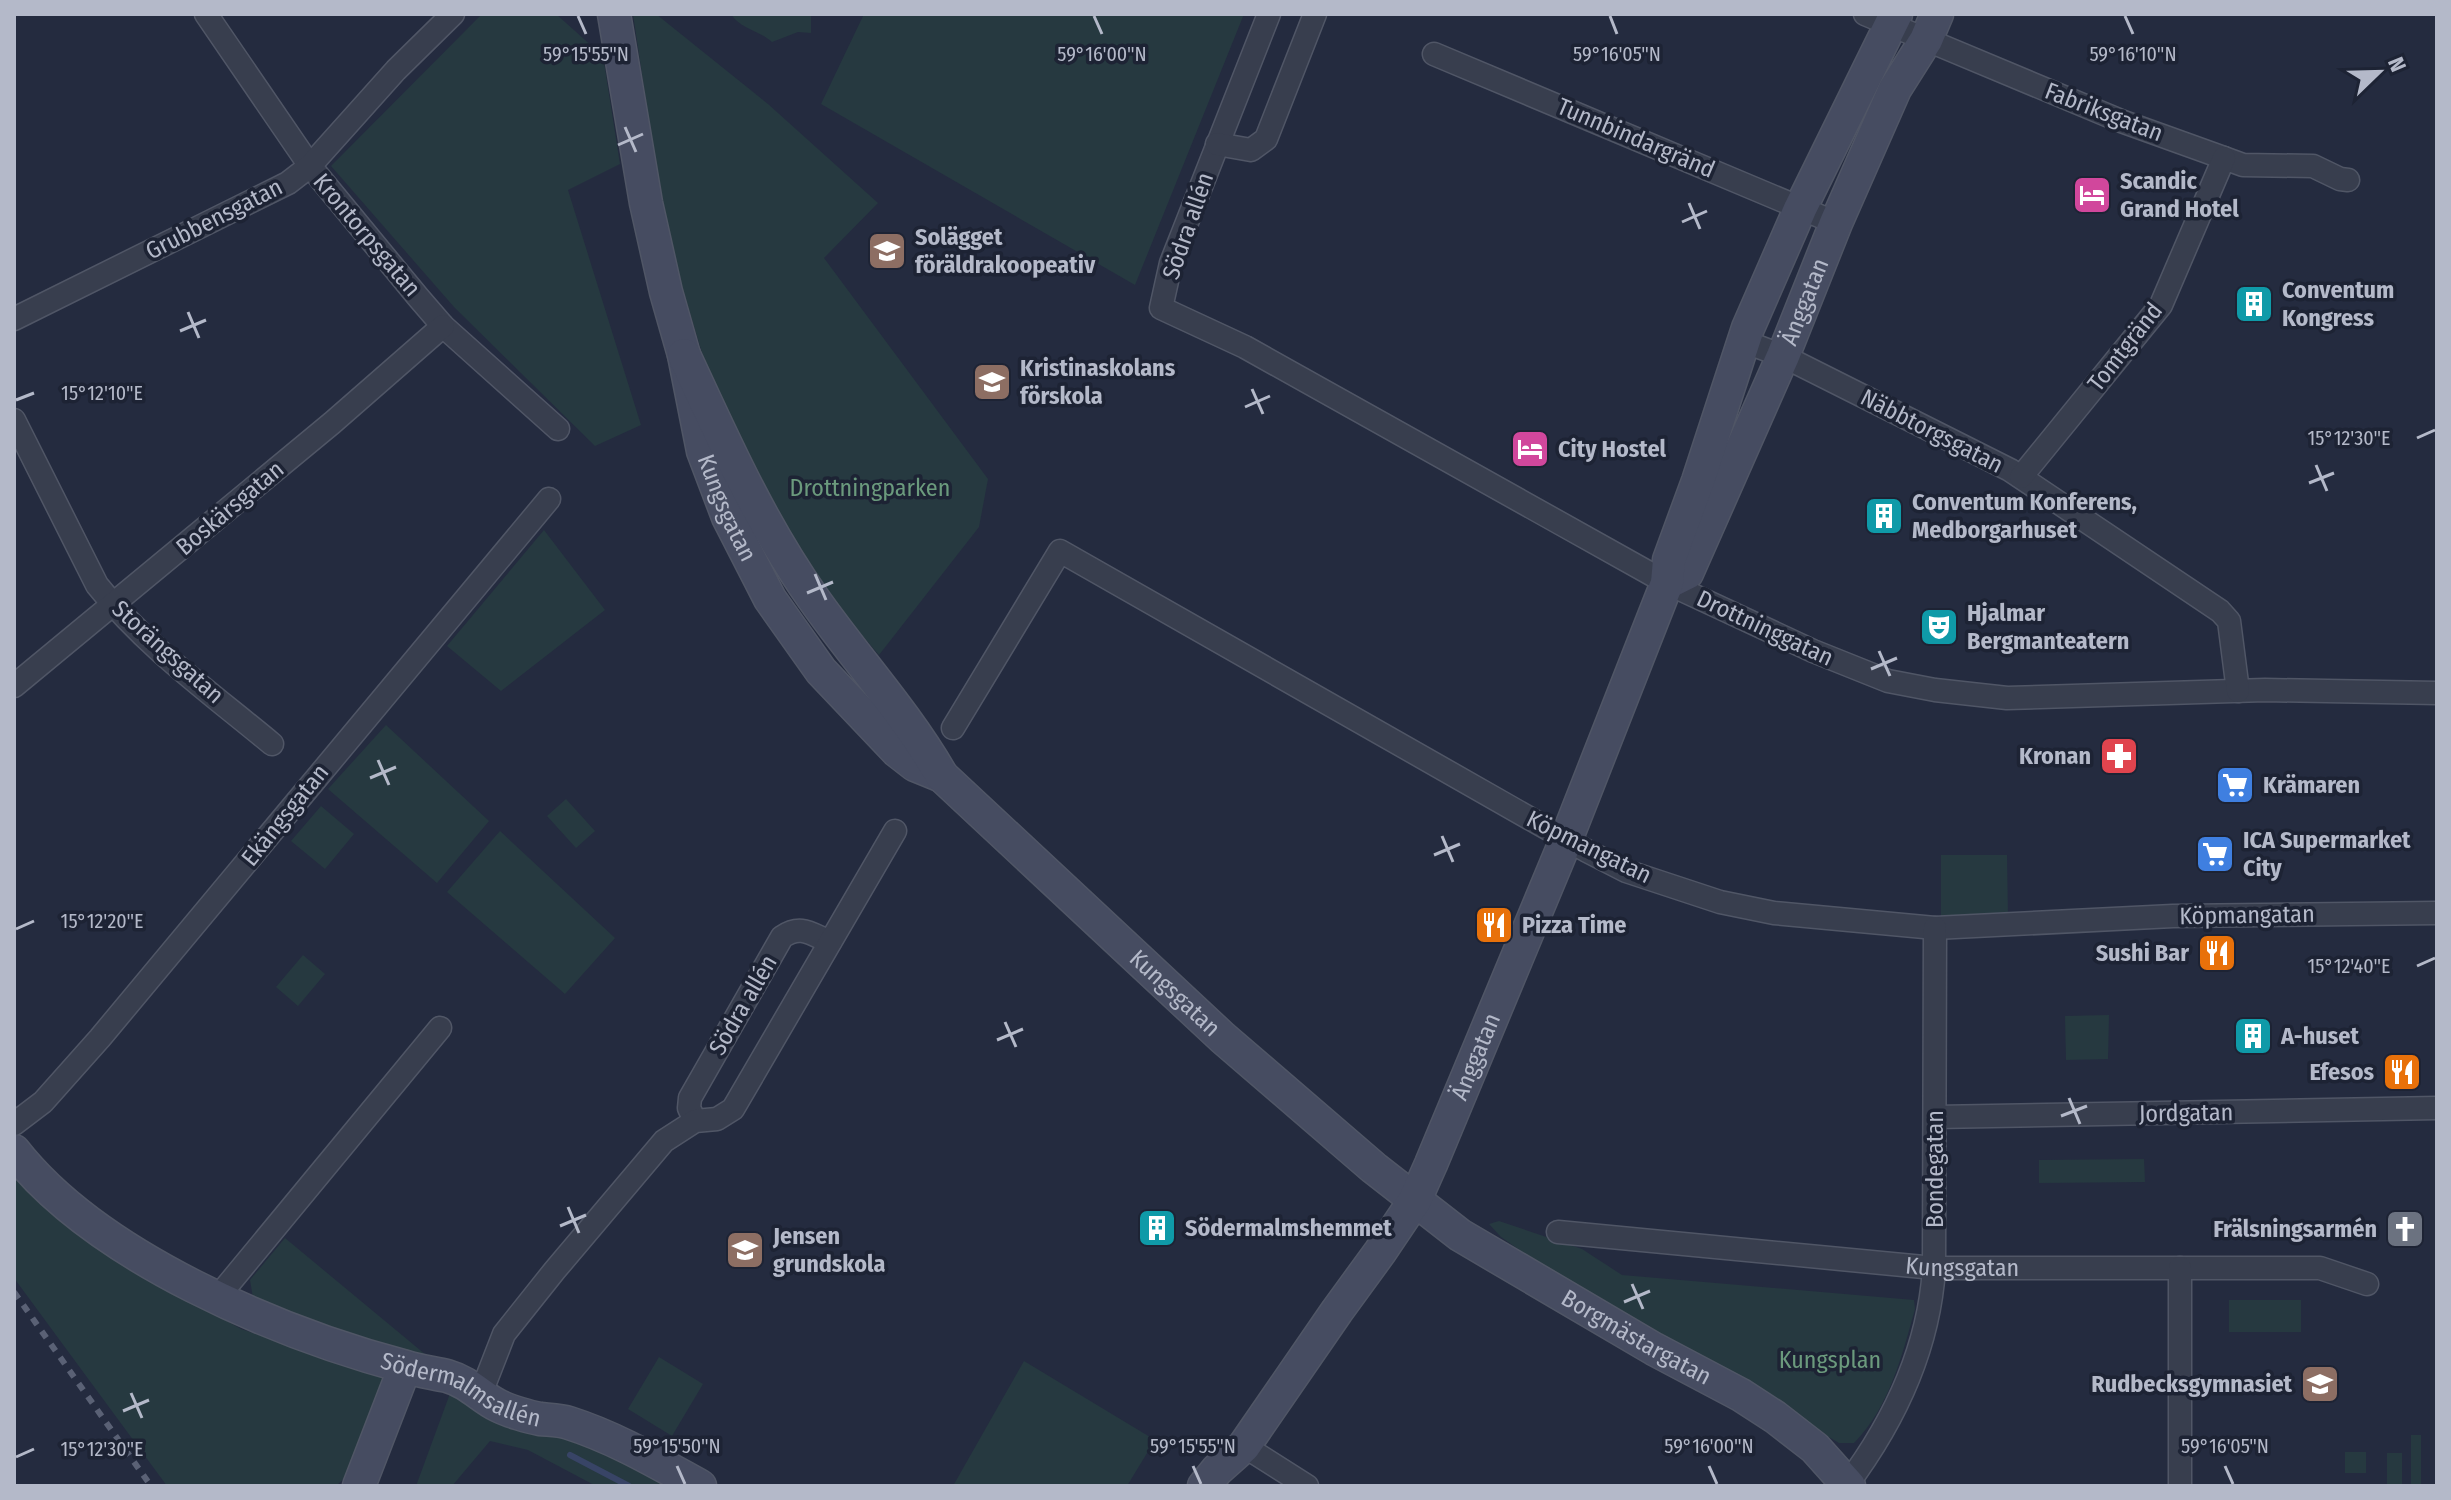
<svg xmlns="http://www.w3.org/2000/svg" width="2451" height="1500" viewBox="0 0 2451 1500" font-family="'Fira Sans Condensed',sans-serif">
<style>
.green{fill:#263940}
.lines{fill:none;stroke-linecap:round;stroke-linejoin:round}
.stream{stroke:#384466;stroke-width:6}
.street-casing{stroke:#505666;stroke-width:25}
.secondary-casing{stroke:#505666;stroke-width:35}
.street{stroke:#383e4e;stroke-width:22}
.secondary{stroke:#464c61;stroke-width:32}
.rail{stroke:#5a6175;stroke-width:6;stroke-dasharray:8 8;stroke-linecap:butt}
.ticks{fill:none;stroke:#b4b9c9;stroke-width:3}
.labels{text-anchor:middle;dominant-baseline:central;stroke-width:7;stroke-linejoin:round;paint-order:stroke}
.street-label{font-size:24px;fill:#b4b9c9;stroke:#1d2334}
.poi-label{font-size:24px;font-weight:bold;fill:#b4b9c9;stroke:#1d2334;text-anchor:start}
.park-label{font-size:24px;fill:#6b9a7d;stroke:#1d2334}
.ticks-label{font-size:20px;text-anchor:middle;fill:#b4b9c9;stroke:#1d2334;stroke-width:7;stroke-linejoin:round;paint-order:stroke}
</style>
<rect width="100%" height="100%" fill="#242b3f"/>
<path class="green" d="M482 14H556L603 56 620 164 568 190 641 425 595 446 454 307 331 166Z
M633 14H656L768 104 878 203 824 258 988 479 979 527 879 655 786 547 717 402 674 261 652 141Z
M731 14H811V33L798 32 772 42C759 30 740 29 731 14Z
M864 14H1244L1135 285 821 104Z
M544 530 605 610 501 691 447 646Z
M386 725 489 821 437 883 328 789Z
M566 799 595 831 576 848 547 816Z
M321 806 354 834 325 869 291 841Z
M500 831 615 938 565 994 447 892Z
M1941 855H2007L2008 916 1941 917Z
M303 955 325 974 298 1006 276 987Z
M2109 1015 2108 1059 2066 1060 2065 1016Z
M2144 1159 2145 1182 2039 1183V1160Z
M14 1172 130 1266 241 1329 393 1379 358 1465 336 1486H167L14 1278Z
M1499 1221 1582 1249 1622 1275 1914 1300 1915 1309C1902 1356 1889 1408 1854 1443H1839L1551 1272 1501 1237 1489 1224Z
M285 1238 426 1355 416 1358 253 1298 250 1280Z
M2229 1300H2301V1332H2229Z
M659 1357 703 1384 672 1436 628 1409Z
M1024 1361 1155 1440 1127 1486H953Z
M452 1388 587 1444 671 1486H596L528 1450 490 1441 452 1486H416Z
M2411 1435H2421V1486H2411Z
M2345 1452H2366V1473H2345Z
M2387 1453H2402V1484H2387Z"/>
<g class="lines">
<path class="stream" d="M570 1455 629 1486"/>
<g class="street-casing">
<g id="street">
<path d="M206 14 310 166 418 297 443 326 558 429"/>
<path d="M1269 14 1171 263 1161 308 1245 347 1667 583 1813 651 1888 681 1935 690 2007 698 2265 690 2437 693"/>
<path d="M1865 14 2121 121 2224 158 2243 165 2313 166 2340 179 2348 180"/>
<path d="M1434 54 1836 223"/>
<path d="M1217 144 1251 150 1266 139 1315 14"/>
<path d="M14 319 288 183 310 166 396 70 453 14"/>
<path d="M1743 341 1783 356 2010 470 2220 611 2229 621 2238 691"/>
<path d="M14 420 97 585C146 647 212 694 272 744"/>
<path d="M2021 477 2161 305 2224 158"/>
<path d="M14 686 332 423 443 326"/>
<path d="M953 728 1060 551 1587 851 1626 871 1720 902 1774 913 1935 928 2173 916 2437 913"/>
<path d="M1935 1117 2437 1108"/>
<path d="M695 1121 689 1108 690 1098 782 937C801 924 811 934 830 942"/>
<path d="M14 1124 43 1102 100 1038 549 499"/>
<path id="s1" d="M1558 1232 1934 1268H2320L2367 1284"/>
<path d="M2180 1268V1486"/>
<path d="M217 1298 440 1028"/>
<path d="M481 1393 504 1334 555 1270 664 1141 695 1121 717 1119 733 1109 895 831"/>
<path d="M1244 1446 1307 1486"/>
<path d="M1846 1486C1894 1422 1929 1349 1934 1268L1935 928"/>
</g>
</g>
<g class="secondary-casing">
<g id="secondary">
<path id="s2" d="M614 14 646 203 666 292 684 355 703 451 728 517 770 599 821 671 897 751 915 765 942 776"/>
<path id="s3" d="M684 355C723 439 760 523 813 598 855 658 906 713 942 776L1223 1038 1374 1168 1460 1235 1654 1349 1741 1395 1775 1417 1815 1448 1849 1486"/>
<path id="s4" d="M1667 583 1687 573 1783 356 1836 223 1895 89 1926 40 1937 14"/>
<path id="s5" d="M14 1151C97 1257 278 1333 406 1367 419 1371 434 1373 447 1376 471 1383 480 1397 499 1406 509 1411 529 1417 540 1419 549 1420 560 1420 569 1423 616 1438 658 1463 700 1486"/>
<path d="M359 1486 405 1367"/>
<path id="s6" d="M1204 1486 1217 1470 1244 1446 1337 1311 1380 1252 1415 1200 1431 1164 1566 840 1667 583 1669 560 1698 481 1748 328 1800 209 1896 14"/>
</g>
</g>
<use href="#street" class="street"/>
<use href="#secondary" class="secondary"/>
<path class="rail" d="M14 1292 151 1486"/>
</g>
<path class="ticks" d="M578 16 586 34M1094 16 1102 34M1610 16 1617 34M2125 16 2133 34M625 127 636 152M618 145 643 134M1689 203 1700 229M1682 222 1707 211M188 312 199 338M180 331 206 320M1252 389 1263 414M16 400 34 393M1245 407 1270 396M2417 438 2435 430M2316 465 2327 491M2309 483 2334 473M815 574 826 600M807 593 833 582M1879 651 1890 676M1871 669 1897 658M378 760 389 785M370 778 396 767M1442 836 1453 862M1434 855 1460 844M16 929 34 921M2417 966 2435 958M1005 1022 1016 1047M997 1040 1023 1029M2069 1098 2080 1124M2061 1116 2087 1106M568 1207 579 1233M560 1226 586 1215M1632 1284 1643 1309M1624 1302 1650 1291M131 1393 142 1418M123 1411 149 1400M16 1457 34 1449M677 1466 685 1484M1193 1466 1201 1484M1709 1466 1717 1484M2225 1466 2233 1484"/>
<defs>
<g id="hotel-square" transform="scale(2)"><rect x="-9" y="-9" width="18" height="18" rx="4" fill="#d1479c" stroke="#1d2334"/><path d="M-6-4.5h1.5V1H6V5H4.5V3h-9V5H-6ZM-4 0a1.8 1.8 0 1 1 3.6 0ZM.5 0V-2.5h3Q6-2.5 6 0Z" fill="#fff"/></g>
<g id="school-square" transform="scale(2)"><rect x="-9" y="-9" width="18" height="18" rx="4" fill="#8d6e63" stroke="#1d2334"/><path d="M0-5L7-2L0 1L-7-2ZM-4 1L0 2.5L4 1V4Q0 6-4 4Z" fill="#fff"/></g>
<g id="building-square" transform="scale(2)"><rect x="-9" y="-9" width="18" height="18" rx="4" fill="#0f9aa8" stroke="#1d2334"/><path d="M-4-6H4V6H1V3H-1V6H-4ZM-2.5-4.3h1.7v1.8h-1.7ZM.8-4.3h1.7v1.8H.8ZM-2.5-1h1.7V.8h-1.7ZM.8-1h1.7V.8H.8Z" fill="#fff"/></g>
<g id="theatre-square" transform="scale(2)"><rect x="-9" y="-9" width="18" height="18" rx="4" fill="#0f9aa8" stroke="#1d2334"/><path d="M-5-5.5Q0-4 5-5.5V0Q5 5 0 6Q-5 5-5 0ZM-3.3-2.5H-1v1.5H-3.3ZM1-2.5H3.3v1.5H1ZM-2.8 1Q0 5.5 2.8 1Z" fill="#fff"/></g>
<g id="pharmacy-square" transform="scale(2)"><rect x="-9" y="-9" width="18" height="18" rx="4" fill="#e0444e" stroke="#1d2334"/><path d="M-2-6h4v4h4v4h-4v4h-4v-4h-4v-4h4Z" fill="#fff"/></g>
<g id="supermarket-square" transform="scale(2)"><rect x="-9" y="-9" width="18" height="18" rx="4" fill="#3f7fe0" stroke="#1d2334"/><path d="M-6-5.5h2.5l.6 2H6L4.5 2H-2.5L-4.4-4H-6ZM-1.5 3.2a1.3 1.3 0 1 0 .1 0ZM3 3.2a1.3 1.3 0 1 0 .1 0Z" fill="#fff"/></g>
<g id="restaurant-square" transform="scale(2)"><rect x="-9" y="-9" width="18" height="18" rx="4" fill="#e8710a" stroke="#1d2334"/><path d="M-5-6h1v4h1v-4h1v4h1v-4h1v5L-1.5 .5V6h-2V.5L-5-1ZM5-6V6H3V1.5H1.5Q1.5-4 5-6Z" fill="#fff"/></g>
<g id="church-square" transform="scale(2)"><rect x="-9" y="-9" width="18" height="18" rx="4" fill="#6b7280" stroke="#1d2334"/><path d="M-1.2-6h2.4v3.5h3.3v2.4h-3.3V6h-2.4V-.1h-3.3v-2.4h3.3Z" fill="#fff"/></g>
</defs>
<g fill-rule="evenodd">
<use href="#hotel-square" x="2092" y="195"/>
<use href="#school-square" x="887" y="251"/>
<use href="#building-square" x="2254" y="304"/>
<use href="#school-square" x="992" y="382"/>
<use href="#hotel-square" x="1530" y="449"/>
<use href="#building-square" x="1884" y="516"/>
<use href="#theatre-square" x="1939" y="627"/>
<use href="#pharmacy-square" x="2119" y="756"/>
<use href="#supermarket-square" x="2235" y="785"/>
<use href="#supermarket-square" x="2215" y="854"/>
<use href="#restaurant-square" x="1494" y="925"/>
<use href="#restaurant-square" x="2217" y="953"/>
<use href="#building-square" x="2253" y="1036"/>
<use href="#restaurant-square" x="2402" y="1072"/>
<use href="#building-square" x="1157" y="1228"/>
<use href="#church-square" x="2405" y="1229"/>
<use href="#school-square" x="745" y="1250"/>
<use href="#school-square" x="2320" y="1384"/>
</g>
<g class="labels">
<g class="street-label">
<text transform="translate(2104 112) rotate(21)">Fabriksgatan</text>
<text transform="translate(1636 138) rotate(23)">Tunnbindargränd</text>
<text transform="translate(214 219) rotate(-27)">Grubbensgatan</text>
<text transform="translate(1188 226) rotate(-71)">Södra allén</text>
<text transform="translate(367 235) rotate(50)">Krontorpsgatan</text>
<text stroke="none"><textPath href="#s4" startOffset="318">Änggatan</textPath></text>
<text transform="translate(2125 347) rotate(-52)">Tomtgränd</text>
<text transform="translate(1932 431) rotate(27)">Näbbtorgsgatan</text>
<text stroke="none"><textPath href="#s2" startOffset="508">Kungsgatan</textPath></text>
<text transform="translate(230 508) rotate(-40)">Boskärsgatan</text>
<text transform="translate(1765 628) rotate(25)">Drottninggatan</text>
<text transform="translate(168 652) rotate(42)">Storängsgatan</text>
<text transform="translate(285 815) rotate(-51)">Ekängsgatan</text>
<text transform="translate(1589 847) rotate(26)">Köpmangatan</text>
<text transform="translate(2247 915) rotate(-1)">Köpmangatan</text>
<text stroke="none"><textPath href="#s3" startOffset="814">Kungsgatan</textPath></text>
<text transform="translate(743 1005) rotate(-60)">Södra allén</text>
<text stroke="none"><textPath href="#s6" startOffset="512">Änggatan</textPath></text>
<text transform="translate(2186 1113) rotate(-1)">Jordgatan</text>
<text transform="translate(1935 1169) rotate(-90)">Bondegatan</text>
<text stroke="none"><textPath href="#s1" startOffset="406">Kungsgatan</textPath></text>
<text stroke="none"><textPath href="#s3" startOffset="1392">Borgmästargatan</textPath></text>
<text stroke="none"><textPath href="#s5" startOffset="514">Södermalmsallén</textPath></text>
</g>
<g class="poi-label">
<text x="2120" y="181">Scandic<tspan x="2120" dy="28">Grand Hotel</tspan></text>
<text x="915" y="237">Solägget<tspan x="915" dy="28">föräldrakoopeativ</tspan></text>
<text x="2282" y="290">Conventum<tspan x="2282" dy="28">Kongress</tspan></text>
<text x="1020" y="368">Kristinaskolans<tspan x="1020" dy="28">förskola</tspan></text>
<text x="1558" y="449">City Hostel</text>
<text x="1912" y="502">Conventum Konferens,<tspan x="1912" dy="28">Medborgarhuset</tspan></text>
<text x="1967" y="613">Hjalmar<tspan x="1967" dy="28">Bergmanteatern</tspan></text>
<text x="2091" y="756" text-anchor="end">Kronan</text>
<text x="2263" y="785">Krämaren</text>
<text x="2243" y="840">ICA Supermarket<tspan x="2243" dy="28">City</tspan></text>
<text x="1522" y="925">Pizza Time</text>
<text x="2189" y="953" text-anchor="end">Sushi Bar</text>
<text x="2281" y="1036">A-huset</text>
<text x="2374" y="1072" text-anchor="end">Efesos</text>
<text x="1185" y="1228">Södermalmshemmet</text>
<text x="2377" y="1229" text-anchor="end">Frälsningsarmén</text>
<text x="773" y="1236">Jensen<tspan x="773" dy="28">grundskola</tspan></text>
<text x="2292" y="1384" text-anchor="end">Rudbecksgymnasiet</text>
</g>
<g class="park-label">
<text x="870" y="488">Drottningparken</text>
<text x="1830" y="1360">Kungsplan</text>
</g>
</g>
<g class="ticks-label">
<text x="586" y="61">59°15'55"N</text>
<text x="1102" y="61">59°16'00"N</text>
<text x="1617" y="61">59°16'05"N</text>
<text x="2133" y="61">59°16'10"N</text>
<text x="102" y="400">15°12'10"E</text>
<text x="2349" y="445">15°12'30"E</text>
<text x="102" y="928">15°12'20"E</text>
<text x="2349" y="973">15°12'40"E</text>
<text x="677" y="1453">59°15'50"N</text>
<text x="1193" y="1453">59°15'55"N</text>
<text x="1709" y="1453">59°16'00"N</text>
<text x="2225" y="1453">59°16'05"N</text>
<text x="102" y="1456">15°12'30"E</text>
</g>
<rect width="2451" height="1500" fill="none" stroke="#b4b9c9" stroke-width="32"/>
<g transform="translate(2379 72) rotate(67)" stroke="#1d2334" stroke-width="6" paint-order="stroke">
<path d="M0-6L14 30L0 20L-14 30Z" fill="#b4b9c9"/>
<text y="-12" font-size="22" font-weight="bold" text-anchor="middle" fill="#b4b9c9">N</text>
</g>
</svg>
